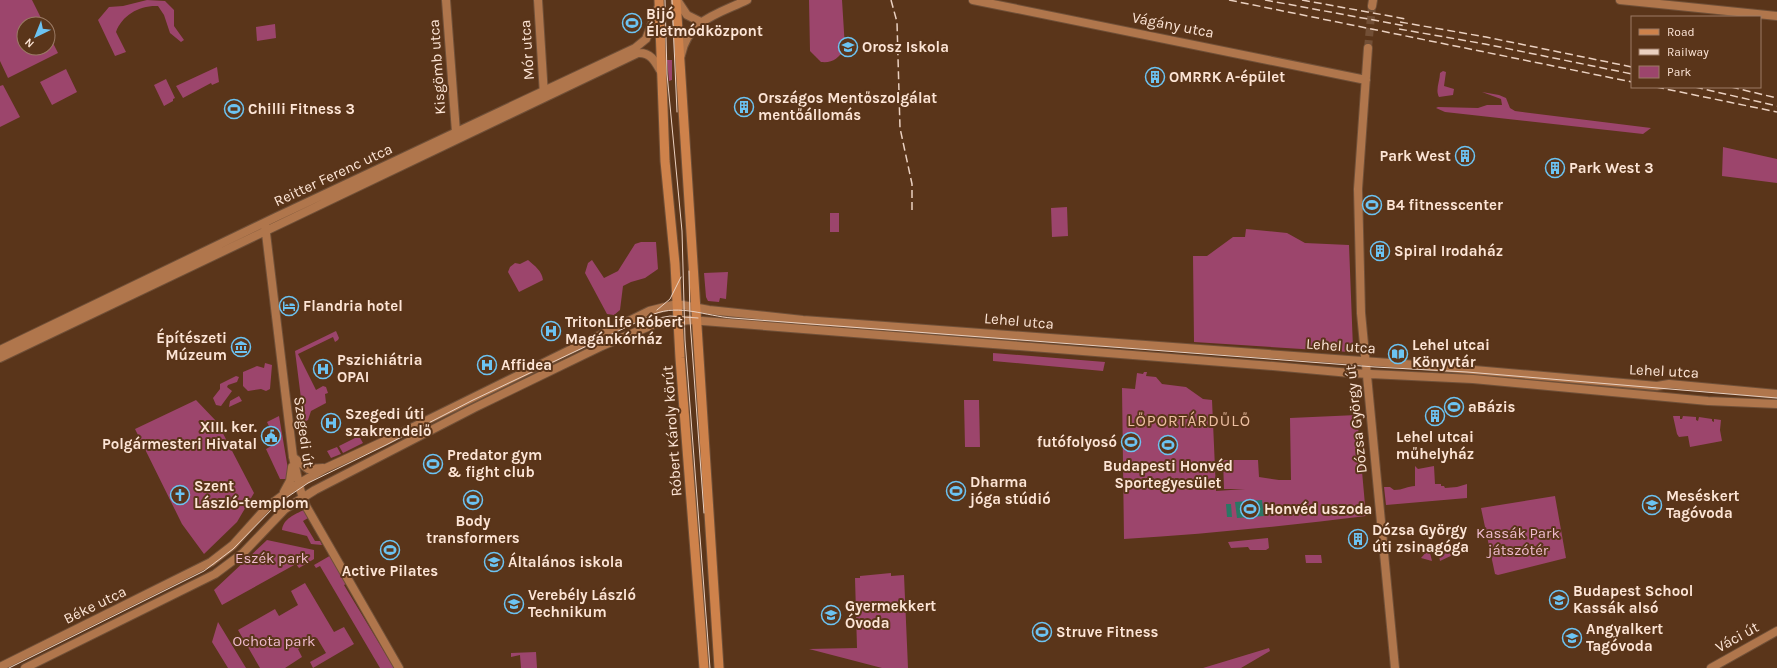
<svg xmlns="http://www.w3.org/2000/svg" width="1777" height="668" viewBox="0 0 1777 668" font-family="Karla,sans-serif">
<style>
.green{fill:#9c456c}
.water{fill:#2b7765}
.lines{fill:none;stroke-linecap:round;stroke-linejoin:round}
.secondary-tunnel{stroke:#724f36;stroke-width:8;stroke-dasharray:8 4;stroke-linecap:butt}
.secondary-casing{stroke:#705038;stroke-width:10}
.primary-casing{stroke:#705038;stroke-width:11}
.secondary{stroke:#b0764c;stroke-width:8}
.primary{stroke:#ce824b;stroke-width:9}
.tram{stroke:#ead0c0;stroke-width:1}
.rail{stroke:#ead0c0;stroke-width:1.5;stroke-dasharray:8 4;stroke-linecap:butt}
.labels{text-anchor:middle;dominant-baseline:central;stroke-width:4;stroke-linejoin:round;paint-order:stroke}
.poi-label{font-size:15px;font-weight:bold;fill:#fde5d6;stroke:#5a351a;text-anchor:start}
.street-label{font-size:15px;fill:#fde5d6;stroke:#5a351a}
.park-label{font-size:15px;fill:#efbbce;stroke:#5a351a}
.neighbourhood-label{font-size:16px;letter-spacing:1px;fill:#edbfa1;stroke:#5a351a}
</style>
<rect width="100%" height="100%" fill="#5a351a"/>
<path class="green" d="M0 0H32L44 24H24V48H48V33L58 53 8 78 0 61Z
M147 0 165 1 174 10V26L184 40 181 42 170 33 164 15 158 6C140 5 122 15 116 32L126 52 115 56 98 20 109 7 123 6Z
M809 0H842L845 48C838 59 833 63 821 62L810 51Z
M275 24 276 38 257 41 256 27Z
M667 60H672V80L669 81Z
M217 67 219 82 212 85 211 83 183 98 176 86Z
M66 69 77 92 52 105 40 82Z
M1443 71 1446 72 1444 86 1454 89 1453 95 1439 97C1435 90 1440 81 1440 73Z
M166 79 175 98 173 99V101L164 106 154 85Z
M3 85 20 117 0 127V86Z
M1482 92 1499 95 1506 98 1510 108 1515 111 1651 128 1643 134 1445 112 1436 108 1438 107 1478 108 1487 105H1502L1501 99Z
M1723 147 1777 159V183L1722 176Z
M1067 207 1068 236 1052 237 1051 208Z
M830 213H839V232H830Z
M1246 229 1287 233 1305 243 1349 245 1353 348 1349 352 1194 342 1193 256H1207L1233 237H1245Z
M641 242H656L658 269 645 278 631 282 623 286 620 310 614 315 607 314 585 273 588 263 592 260 604 278 618 271 635 244Z
M528 260C535 266 542 271 543 280L519 292 508 272 510 267 515 263 520 264Z
M728 272 726 299 720 298 719 302 708 301 706 297 704 273Z
M336 331 339 338 338 340 335 342 333 337 298 354 316 390 323 386 326 387 328 393 325 394 326 403 311 411 308 420 304 422 295 351Z
M993 353 1105 362 1103 371 993 361Z
M265 363 272 365 270 389 266 391 261 389 248 391 243 386V372L257 366 264 368Z
M1144 372H1147L1146 376 1156 377 1162 384 1186 387 1203 399 1212 400 1216 491 1245 489H1224L1223 460H1258L1259 477 1279 480H1291L1290 418 1357 415 1366 516C1286 526 1205 534 1124 539L1122 388 1135 389 1137 373 1143 374Z
M236 376 239 377 237 382 228 385 227 387 232 391 221 406 216 405 213 398 220 389V384Z
M239 396 242 401 229 407 230 401Z
M196 400 217 422 254 493 237 522 204 554 182 524 135 429Z
M964 400H979L980 447H965Z
M279 416 289 475 286 479H280L266 449 277 443 267 422Z
M1673 416H1680V419H1682L1683 416 1696 417V420L1698 421 1699 417 1712 419V421L1714 422V419L1721 420 1720 430 1722 441 1690 447 1688 436 1679 437 1677 434Z
M359 436 363 443 343 453 339 446Z
M337 447 341 454 331 458 327 451Z
M1415 466 1418 469 1434 466 1435 484H1441V486H1444L1445 488 1457 487 1467 484V498L1386 505 1384 487H1390L1394 490C1403 490 1408 486 1415 486Z
M1555 496 1566 558 1498 575 1495 574 1481 508Z
M304 510 308 518 303 521 315 541H320L322 545 311 544 307 536 282 530C283 519 295 514 304 510Z
M1268 538 1269 548 1266 550H1250L1248 547 1231 548 1228 542Z
M267 540 314 550V559L299 568 296 564 222 605 214 590Z
M1437 546H1455L1457 553 1440 561Z
M1429 549 1432 561 1421 558Z
M333 554 349 582 344 585 394 668H380L320 566 316 568 314 565Z
M1305 555H1321L1322 563H1306Z
M891 573V576L904 575 908 668H882L809 649 857 648 855 578H860V576Z
M305 583 334 632 344 627 354 644 313 668 310 662 326 653 317 638 298 649 302 657 285 668H260L238 630 275 609 279 616 298 605 291 591Z
M218 622 246 668H228L212 642Z
M1269 648 1270 651 1241 668H1203Z
M536 652 537 668H521L520 655 511 657V653Z"/>
<path class="water" d="M1262 500 1264 516 1237 518 1235 502Z
M1226 504H1231L1232 517H1227Z"/>
<g class="lines">
<path class="secondary-tunnel" d="M1368 48 1372 6"/>
<g class="secondary-casing">
<path id="secondary" d="M446 0 456 132
M538 0 544 95
M677 0 687 15 701 22
M973 0 1366 80
M1620 0 1777 16
M1372 6 1373 0
M1368 48 1358 189 1361 313 1395 668
M681 55C688 20 718 14 747 0
M265 225 293 457 300 489 306 506 399 668
M0 350 276 217 635 48 646 39 658 8
M0 358 638 53C650 52 655 61 660 70
M293 457 308 469 323 468
M284 492 290 481 292 467
M0 667 211 562 233 545 267 507 298 484 326 468 391 438 649 311 677 304 709 310 803 320 1417 365 1657 386 1669 384 1777 394
M25 668 215 574 243 553 285 509 315 490 474 408 602 346 655 324 690 320 1273 366 1350 373 1473 379 1708 401 1777 404
M1711 668 1777 631"/>
</g>
<g class="primary-casing">
<path id="primary" d="M659 0 665 161 675 264 680 358 704 668
M676 0 719 668"/>
</g>
<use href="#secondary" class="secondary"/>
<use href="#primary" class="primary"/>
<path class="tram" d="M665 0 667 74 682 231 685 340 710 668
M672 0 677 112
M689 271 690 320 704 513
M657 310 670 299 681 277
M653 319 670 316 698 318
M9 668 204 571 233 549 277 504 308 483 386 445 473 400 654 314C680 304 706 316 732 318L1375 367 1467 372 1777 398"/>
<path class="rail" d="M891 0 897 22 900 128 912 184V210
M1229 0 1632 82
M1265 0 1406 26
M1302 0 1406 19
M1400 22 1486 37 1632 67
M1399 29 1485 44 1632 74
M1656 87 1777 112
M1695 87 1777 106
M1731 87 1777 98"/>
</g>
<defs>
<g id="stadium-ring" transform="scale(1)"><circle r="9.5" fill="#5a351a" stroke="#6cc3f2" stroke-width="1.5"/><path d="M0-5a6.5 5 0 1 0 0 10a6.5 5 0 1 0 0-10ZM-3.5-1.8h7v3.6h-7Z" fill="#6cc3f2"/></g>
<g id="school-ring" transform="scale(1)"><circle r="9.5" fill="#5a351a" stroke="#6cc3f2" stroke-width="1.5"/><path d="M0-5L7-2L0 1L-7-2ZM-4 1L0 2.5L4 1V4Q0 6-4 4Z" fill="#6cc3f2"/></g>
<g id="building-ring" transform="scale(1)"><circle r="9.5" fill="#5a351a" stroke="#6cc3f2" stroke-width="1.5"/><path d="M-4-6H4V6H1V3H-1V6H-4ZM-2.5-4.3h1.7v1.8h-1.7ZM.8-4.3h1.7v1.8H.8ZM-2.5-1h1.7V.8h-1.7ZM.8-1h1.7V.8H.8Z" fill="#6cc3f2"/></g>
<g id="hotel-ring" transform="scale(1)"><circle r="9.5" fill="#5a351a" stroke="#6cc3f2" stroke-width="1.5"/><path d="M-6-4.5h1.5V1H6V5H4.5V3h-9V5H-6ZM-4 0a1.8 1.8 0 1 1 3.6 0ZM.5 0V-2.5h3Q6-2.5 6 0Z" fill="#6cc3f2"/></g>
<g id="hospital-ring" transform="scale(1)"><circle r="9.5" fill="#5a351a" stroke="#6cc3f2" stroke-width="1.5"/><path d="M-5-5h3v3.5h4V-5h3V5h-3V1.5h-4V5h-3Z" fill="#6cc3f2"/></g>
<g id="museum-ring" transform="scale(1)"><circle r="9.5" fill="#5a351a" stroke="#6cc3f2" stroke-width="1.5"/><path d="M0-6L6-3V-2H-6V-3ZM-5-1h2V3h-2ZM-1-1h2V3h-2ZM3-1h2V3H3ZM-6 4H6V6H-6Z" fill="#6cc3f2"/></g>
<g id="library-ring" transform="scale(1)"><circle r="9.5" fill="#5a351a" stroke="#6cc3f2" stroke-width="1.5"/><path d="M-6-4Q-3-5.5-.7-3.5V5Q-3 3-6 4ZM6-4Q3-5.5 .7-3.5V5Q3 3 6 4Z" fill="#6cc3f2"/></g>
<g id="civic-ring" transform="scale(1)"><circle r="9.5" fill="#5a351a" stroke="#6cc3f2" stroke-width="1.5"/><path d="M-.6-6.5H3V-4.5H.6V-3L4-1V1h2V6H-6V1h2V-1L-.6-3ZM-1.2 2.5V6h2.4V2.5Z" fill="#6cc3f2"/></g>
<g id="church-ring" transform="scale(1)"><circle r="9.5" fill="#5a351a" stroke="#6cc3f2" stroke-width="1.5"/><path d="M-1.2-6h2.4v3.5h3.3v2.4h-3.3V6h-2.4V-.1h-3.3v-2.4h3.3Z" fill="#6cc3f2"/></g>
</defs>
<g fill-rule="evenodd">
<use href="#stadium-ring" x="632" y="23"/>
<use href="#school-ring" x="848" y="47"/>
<use href="#building-ring" x="1155" y="77"/>
<use href="#building-ring" x="744" y="107"/>
<use href="#stadium-ring" x="234" y="109"/>
<use href="#building-ring" x="1465" y="156"/>
<use href="#building-ring" x="1555" y="168"/>
<use href="#stadium-ring" x="1372" y="205"/>
<use href="#building-ring" x="1380" y="251"/>
<use href="#hotel-ring" x="289" y="306"/>
<use href="#hospital-ring" x="551" y="331"/>
<use href="#museum-ring" x="241" y="347"/>
<use href="#library-ring" x="1398" y="354"/>
<use href="#hospital-ring" x="487" y="365"/>
<use href="#hospital-ring" x="323" y="369"/>
<use href="#stadium-ring" x="1454" y="407"/>
<use href="#building-ring" x="1435" y="416"/>
<use href="#hospital-ring" x="331" y="423"/>
<use href="#civic-ring" x="271" y="436"/>
<use href="#stadium-ring" x="1131" y="442"/>
<use href="#stadium-ring" x="1168" y="445"/>
<use href="#stadium-ring" x="433" y="464"/>
<use href="#stadium-ring" x="956" y="491"/>
<use href="#church-ring" x="180" y="495"/>
<use href="#stadium-ring" x="473" y="500"/>
<use href="#school-ring" x="1652" y="505"/>
<use href="#stadium-ring" x="1250" y="509"/>
<use href="#building-ring" x="1358" y="539"/>
<use href="#stadium-ring" x="390" y="550"/>
<use href="#school-ring" x="494" y="562"/>
<use href="#school-ring" x="1559" y="600"/>
<use href="#school-ring" x="514" y="604"/>
<use href="#school-ring" x="831" y="615"/>
<use href="#stadium-ring" x="1042" y="632"/>
<use href="#school-ring" x="1572" y="638"/>
</g>
<g class="labels">
<g class="poi-label">
<text x="646" y="14">Bijó<tspan x="646" dy="17">Életmódközpont</tspan></text>
<text x="862" y="47">Orosz Iskola</text>
<text x="1169" y="77">OMRRK A-épület</text>
<text x="758" y="98">Országos Mentőszolgálat<tspan x="758" dy="17">mentőállomás</tspan></text>
<text x="248" y="109">Chilli Fitness 3</text>
<text x="1451" y="156" text-anchor="end">Park West</text>
<text x="1569" y="168">Park West 3</text>
<text x="1386" y="205">B4 fitnesscenter</text>
<text x="1394" y="251">Spiral Irodaház</text>
<text x="303" y="306">Flandria hotel</text>
<text x="565" y="322">TritonLife Róbert<tspan x="565" dy="17">Magánkórház</tspan></text>
<text x="227" y="338" text-anchor="end">Építészeti<tspan x="227" dy="17">Múzeum</tspan></text>
<text x="1412" y="345">Lehel utcai<tspan x="1412" dy="17">Könyvtár</tspan></text>
<text x="337" y="360">Pszichiátria<tspan x="337" dy="17">OPAI</tspan></text>
<text x="501" y="365">Affidea</text>
<text x="1468" y="407">aBázis</text>
<text x="345" y="414">Szegedi úti<tspan x="345" dy="17">szakrendelő</tspan></text>
<text x="257" y="427" text-anchor="end">XIII. ker.<tspan x="257" dy="17">Polgármesteri Hivatal</tspan></text>
<text x="1435" y="437" text-anchor="middle">Lehel utcai<tspan x="1435" dy="17">műhelyház</tspan></text>
<text x="1117" y="442" text-anchor="end">futófolyosó</text>
<text x="447" y="455">Predator gym<tspan x="447" dy="17">&amp; fight club</tspan></text>
<text x="1168" y="466" text-anchor="middle">Budapesti Honvéd<tspan x="1168" dy="17">Sportegyesület</tspan></text>
<text x="970" y="482">Dharma<tspan x="970" dy="17">jóga stúdió</tspan></text>
<text x="194" y="486">Szent<tspan x="194" dy="17">László-templom</tspan></text>
<text x="1666" y="496">Meséskert<tspan x="1666" dy="17">Tagóvoda</tspan></text>
<text x="1264" y="509">Honvéd uszoda</text>
<text x="473" y="521" text-anchor="middle">Body<tspan x="473" dy="17">transformers</tspan></text>
<text x="1372" y="530">Dózsa György<tspan x="1372" dy="17">úti zsinagóga</tspan></text>
<text x="508" y="562">Általános iskola</text>
<text x="390" y="571" text-anchor="middle">Active Pilates</text>
<text x="1573" y="591">Budapest School<tspan x="1573" dy="17">Kassák alsó</tspan></text>
<text x="528" y="595">Verebély László<tspan x="528" dy="17">Technikum</tspan></text>
<text x="845" y="606">Gyermekkert<tspan x="845" dy="17">Óvoda</tspan></text>
<text x="1586" y="629">Angyalkert<tspan x="1586" dy="17">Tagóvoda</tspan></text>
<text x="1056" y="632">Struve Fitness</text>
</g>
<g class="street-label">
<text transform="translate(1173 25) rotate(11)">Vágány utca</text>
<text transform="translate(527 50) rotate(-94)">Mór utca</text>
<text transform="translate(437 67) rotate(-94)">Kisgömb utca</text>
<text transform="translate(333 175) rotate(-25)">Reitter Ferenc utca</text>
<text transform="translate(1019 321) rotate(5)">Lehel utca</text>
<text transform="translate(1341 346) rotate(4)">Lehel utca</text>
<text transform="translate(1664 371) rotate(3)">Lehel utca</text>
<text transform="translate(1356 419) rotate(-96)">Dózsa György út</text>
<text transform="translate(672 431) rotate(-94)">Róbert Károly körút</text>
<text transform="translate(304 432) rotate(82)">Szegedi út</text>
<text transform="translate(95 605) rotate(-26)">Béke utca</text>
<text transform="translate(1737 637) rotate(-29)">Váci út</text>
</g>
<g class="park-label">
<text x="1518" y="533">Kassák Park<tspan x="1518" dy="17">játszótér</tspan></text>
<text x="272" y="558">Eszék park</text>
<text x="274" y="641">Ochota park</text>
</g>
<g class="neighbourhood-label">
<text x="1189" y="420">LŐPORTÁRDŰLŐ</text>
</g>
</g>
<rect x="1631" y="16" width="130" height="72" fill="#5a351a" stroke="#9b7b65"/>
<rect x="1639" y="29" width="20" height="6" fill="#ce824b" stroke="#9b7b65"/>
<text x="1667" y="36" font-size="12" fill="#fde5d6">Road</text>
<rect x="1639" y="49" width="20" height="6" fill="#ead0c0" stroke="#9b7b65"/>
<text x="1667" y="56" font-size="12" fill="#fde5d6">Railway</text>
<rect x="1639" y="66" width="20" height="12" fill="#9c456c" stroke="#9b7b65"/>
<text x="1667" y="76" font-size="12" fill="#fde5d6">Park</text>
<g transform="translate(36 36) rotate(223)"><circle r="19" fill="#5a351a" stroke="#9b7b65"/>
<path d="M0-3L7 15L0 10L-7 15Z" fill="#6cc3f2"/>
<text y="-6" font-size="11" font-weight="bold" text-anchor="middle" fill="#fde5d6">N</text>
</g>
</svg>
